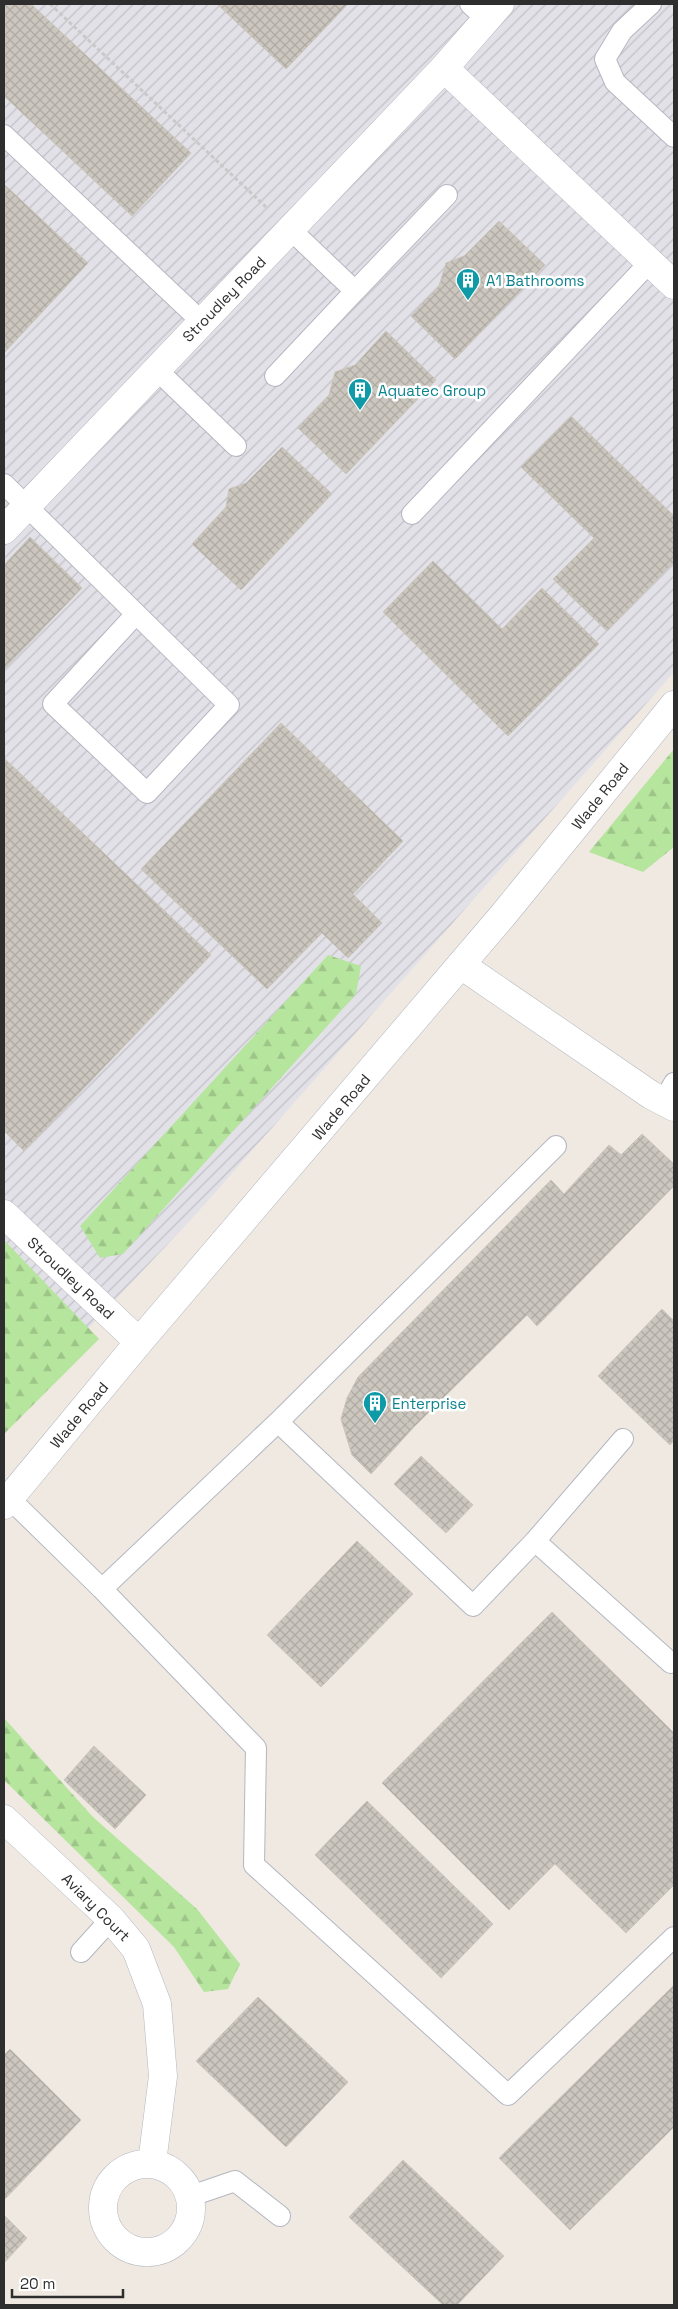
<svg xmlns="http://www.w3.org/2000/svg" width="678" height="2309" viewBox="0 0 678 2309" font-family="'Space Grotesk',sans-serif">
<style>
.industrial{fill:url(#industrial-furrows)}
.forest{fill:url(#forest-firs)}
.building{fill:url(#building-cross-hatch);stroke:#cbc5ba}
.lines{fill:none;stroke-linecap:round;stroke-linejoin:round}
.lane-casing{stroke:#b4b7c1;stroke-width:22}
.street-casing{stroke:#b4b7c1;stroke-width:29}
.secondary-casing{stroke:#b4b7c1;stroke-width:29}
.path{stroke:#c9c9c9;stroke-width:3;stroke-dasharray:4 2.5;stroke-linecap:butt}
.lane{stroke:#fff;stroke-width:20}
.street{stroke:#fff;stroke-width:28}
.secondary{stroke:#fff;stroke-width:28}
.labels{text-anchor:middle;dominant-baseline:central;stroke-width:5;stroke-linejoin:round;paint-order:stroke}
.culture-label{font-size:15px;fill:#0d838f;stroke:#fff;text-anchor:start}
.street-label{font-size:15px;fill:#2e2e2e;stroke:#fff}
</style>
<defs>
<pattern id="industrial-furrows" width="10" height="10" patternUnits="userSpaceOnUse" patternTransform="scale(1.25)"><rect width="10" height="10" fill="#e3e1e8"/><path d="M-1 1l2-2M0 10L10 0M9 11l2-2" fill="none" stroke="#c3c1c7"/></pattern>
<pattern id="forest-firs" width="22" height="20" patternUnits="userSpaceOnUse" patternTransform="scale(1.25)"><rect width="22" height="20" fill="#b6e59e"/><path d="M5 1l3.5 6h-7zM16 11l3.5 6h-7z" fill="#9dc588"/></pattern>
<pattern id="building-cross-hatch" width="8" height="8" patternUnits="userSpaceOnUse" patternTransform="scale(1.25)"><rect width="8" height="8" fill="#cbc7bf"/><path d="M0 0l8 8M0 8l8-8" fill="none" stroke="#afaba4"/></pattern>
</defs>
<rect width="100%" height="100%" fill="#efe9e1"/>
<path class="industrial" d="M4 4H674V672L197 1213 4 1418Z"/>
<path class="forest" d="M674 749V847L643 872 589 852Z
M328 955 361 966 356 994 123 1254 100 1258 80 1226Z
M4 1240 99 1339 4 1434Z
M4 1718 93 1817 197 1909 240 1964 228 1989 204 1992 174 1947 4 1780Z"/>
<path class="building" d="M4 4H31L191 153 132 216 4 96Z
M217 4H348L286 69Z
M4 184 88 263 4 353Z
M499 221 545 265 455 359 411 316 439 286 446 263 464 256Z
M386 331 436 380 346 474 298 428 329 395 335 372 355 365Z
M571 416 674 516V562L607 631 553 579 594 538 521 467Z
M282 447 332 494 241 590 192 544 226 507 229 489 246 483Z
M30 537 82 588 4 669V565Z
M433 561 502 629 542 588 599 644 508 736 383 612Z
M281 723 403 841 353 894 382 923 348 958 322 933 267 989 141 869Z
M4 758 211 955 24 1151 4 1131Z
M642 1134 674 1164V1186L537 1326 527 1315 413 1428 358 1377 551 1180 564 1194 609 1145 621 1155Z
M662 1309 674 1321V1440L670 1445 598 1376Z
M358 1377 413 1428 371 1474 352 1455 341 1419 347 1398Z
M421 1456 473 1505 446 1533 394 1484Z
M357 1541 413 1594 321 1687 267 1635Z
M552 1612 674 1733V1885L626 1933 555 1864 509 1910 382 1783Z
M94 1746 146 1795 115 1829 64 1780Z
M367 1801 493 1924 441 1978 315 1855Z
M674 1985V2127L570 2230 499 2158Z
M258 1997 348 2082 286 2147 196 2061Z
M10 2049 81 2120 4 2200V2055Z
M403 2160 504 2256 457 2305H443L349 2217Z
M4 2215 27 2238 4 2263Z"/>
<g class="lines">
<g class="lane-casing">
<path id="lane" d="M470 4 486 19
M651 4 622 31 605 59 615 82 674 137
M4 135 202 322
M355 291 447 195
M157 370 236 446
M275 376 355 291 290 229
M4 484 229 705 147 793 53 704 136 614
M412 514 650 262
M663 1102 674 1083
M278 1422 556 1146
M10 1499 102 1589 256 1748 254 1865 508 2095 674 1937
M535 1541 623 1439
M102 1589 278 1422 473 1606 535 1541 671 1663
M81 1952 111 1919
M191 2196 235 2181 280 2216"/>
</g>
<g class="street-casing">
<path id="street" d="M444 68 674 285
M4 530 444 68 500 4
M461 965 651 1095 674 1107
M4 1214 139 1342
M4 1819 111 1919 136 1949 157 2004 163 2076 152 2163
M103 2208a44 44 0 1 1 88 0a44 44 0 1 1-88 0Z"/>
</g>
<g class="secondary-casing">
<path id="secondary" d="M4 1505 139 1342 504 914 674 705"/>
</g>
<path class="path" d="M50 4 266 207"/>
<use href="#lane" class="lane"/>
<use href="#street" class="street"/>
<use href="#secondary" class="secondary"/>
</g>
<defs>
<g id="building-pin" transform="scale(1.25)"><path d="M0 17L-7.5 6A9.5 9.5 0 1 1 7.5 6Z" fill="#0f9aa8" stroke="#fff"/><path d="M-4-6H4V6H1V3H-1V6H-4ZM-2.5-4.3h1.7v1.8h-1.7ZM.8-4.3h1.7v1.8H.8ZM-2.5-1h1.7V.8h-1.7ZM.8-1h1.7V.8H.8Z" fill="#fff"/></g>
</defs>
<g fill-rule="evenodd">
<use href="#building-pin" x="468" y="280"/>
<use href="#building-pin" x="360" y="390"/>
<use href="#building-pin" x="375" y="1403"/>
</g>
<g class="labels">
<g class="culture-label">
<text x="486" y="280">A1 Bathrooms</text>
<text x="378" y="390">Aquatec Group</text>
<text x="392" y="1403">Enterprise</text>
</g>
<g class="street-label">
<text transform="translate(224 299) rotate(-46)">Stroudley Road</text>
<text transform="translate(600 796) rotate(-51)">Wade Road</text>
<text transform="translate(341 1107) rotate(-50)">Wade Road</text>
<text transform="translate(71 1278) rotate(43)">Stroudley Road</text>
<text transform="translate(79 1415) rotate(-50)">Wade Road</text>
<text transform="translate(96 1907) rotate(45)">Aviary Court</text>
</g>
</g>
<rect width="678" height="2309" fill="none" stroke="#2e2e2e" stroke-width="10"/>
<path d="M12 2289v8h111v-8" fill="none" stroke="#2e2e2e" stroke-width="2.5"/>
<text x="20" y="2289" font-size="15" fill="#2e2e2e" stroke="#ffffff" stroke-width="4" paint-order="stroke">20 m</text>
</svg>
